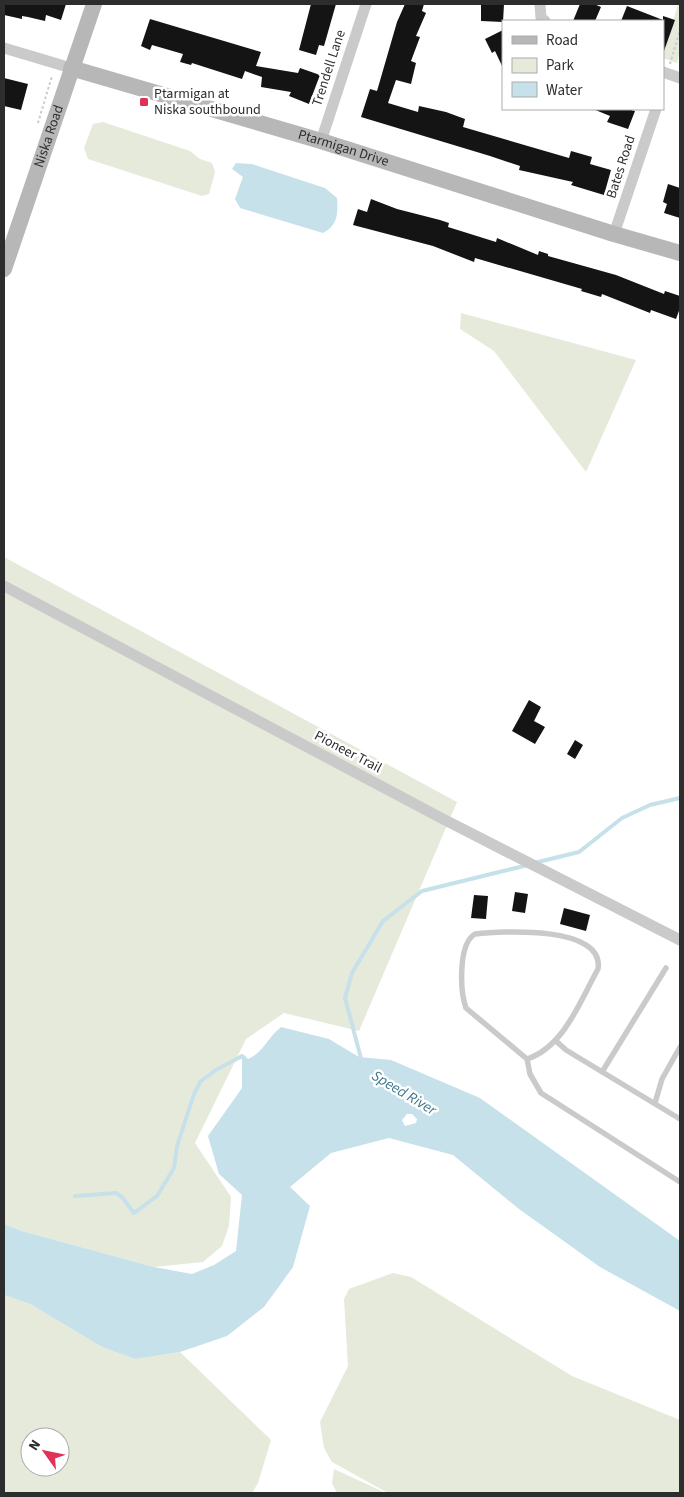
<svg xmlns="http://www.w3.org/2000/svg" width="684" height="1497" viewBox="0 0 684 1497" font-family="'Source Sans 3',sans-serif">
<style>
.green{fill:#e5eada;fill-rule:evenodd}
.water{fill:#c6e1ea;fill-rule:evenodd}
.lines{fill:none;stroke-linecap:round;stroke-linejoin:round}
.stream{stroke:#c6e1ea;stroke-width:4}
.building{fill:#141414}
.path{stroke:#cacaca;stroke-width:2;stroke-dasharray:2.5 2.5;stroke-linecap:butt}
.lane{stroke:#cacaca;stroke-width:5.5}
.street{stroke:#cacaca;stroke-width:11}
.secondary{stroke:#b7b7b7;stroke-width:16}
.poi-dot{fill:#e03256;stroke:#fff;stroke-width:2}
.labels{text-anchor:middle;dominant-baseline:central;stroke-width:5;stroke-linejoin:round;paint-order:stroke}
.street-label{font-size:14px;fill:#2d2d2d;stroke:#fff}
.poi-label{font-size:14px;fill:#2d2d2d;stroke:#fff;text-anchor:start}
.water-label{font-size:15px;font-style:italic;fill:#3d788c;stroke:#fff}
</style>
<rect width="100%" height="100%" fill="#fff"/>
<path class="green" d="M678 4H680V51L677 63 663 58V56Z
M103 122 190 151 200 159 212 163 215 172 209 194 202 196 88 159 84 148 93 124Z
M461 313 636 360 586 472 494 351 460 329Z
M4 557 457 802 359 1031 284 1013 246 1039 195 1143 231 1197 229 1226 222 1246 203 1262 154 1267 22 1231 4 1224Z
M393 1273 411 1277 572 1376 680 1420V1493H388L332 1462 324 1448 320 1422 348 1366 344 1299 349 1289Z
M4 1295 30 1304 102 1347 135 1359 180 1352 271 1440 258 1483 252 1493H4ZM30 1437H60V1467H30Z
M334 1469 386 1493H337L332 1483Z"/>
<path class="water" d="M236 163 252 164 325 188 337 198C338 214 338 225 323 233L240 208 235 199 243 177 232 169Z
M281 1027 329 1039 359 1057 391 1060 480 1098 680 1241V1311L600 1267 519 1209 453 1155 389 1138 331 1153 290 1187 310 1206 293 1267 264 1307 227 1336 180 1352 135 1359 102 1347 30 1304 4 1295V1224L22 1231 154 1267 192 1274 214 1265 236 1251 242 1195 219 1174 208 1136 242 1088V1056L244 1055 248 1059C263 1053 268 1037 281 1027ZM407 1114H412L417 1119 416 1123 405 1126 402 1120Z"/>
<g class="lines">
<path class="stream" d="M534 863 579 852 622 818 650 805 680 798
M362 1062 345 998 352 973 383 921 422 891 528 865
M75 1196 116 1193 122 1197 134 1213 157 1196 174 1168 177 1146 194 1094 201 1081 216 1070 242 1056 245 1060"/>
</g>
<path class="building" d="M4 4H66L61 20 46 15 45 21 28 17 22 16V19L4 15Z
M311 4H336L324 46 319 45 316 55 299 50Z
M405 4H424L422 11 426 13 416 36 420 37 411 61 416 63 411 84 396 80 388 103 418 112 419 106 446 112 465 119 463 127 569 158 571 151 592 157 590 164 611 170 604 195 571 185 573 182 519 170 520 166 490 156 361 117 370 89 377 91 397 22Z
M481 4H504L503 22 481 21Z
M580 4H594L601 7 595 21H573Z
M627 6 663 20V16L675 20 664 51 663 21H621Z
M150 19 261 52 256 66 298 73 300 68 320 75 309 104 289 96 291 92 261 87 262 77 245 71 242 79 192 63 191 65 180 62 183 54 152 45 150 50 141 46Z
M503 30V68L495 51 492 53 485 39Z
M4 78 28 84 21 110 4 106Z
M593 109H627L635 111 628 129 607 122 610 116Z
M668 184 680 188V218L664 213 667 204 663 202Z
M371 199 397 209 440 220 449 223 448 227 496 242 497 238 538 255 539 251 548 254V256L616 275 664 294 665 291 680 296V308L676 319 651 310 650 313 602 294 601 297 581 291 582 289 475 258 474 262 433 246 353 225 358 209 367 212Z
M529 700 541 707 534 721 545 727 535 744 512 731Z
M575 740 583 745 575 759 567 754Z
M515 892 528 894 525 913 512 911Z
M474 895 488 896 486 919 471 918Z
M564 908 590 915 586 931 560 924Z"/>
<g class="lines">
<path class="path" d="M670 64 680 30
M38 123 52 76"/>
<path class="lane" d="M556 1041 566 1050 680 1119
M527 1059C564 1047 580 1001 598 969 605 925 501 931 475 934 458 944 460 991 466 1008L527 1059 530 1074 541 1093 680 1182
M602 1072 666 968
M655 1103 662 1079 680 1047"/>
<path class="street" d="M540 4 541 18 545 21
M4 48 71 68
M663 72 680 78
M321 141 366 4
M614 234 656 109
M4 586 443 819 680 940"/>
<g class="secondary">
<path id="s1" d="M71 68 321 141 614 234 680 253"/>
<path id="s2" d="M4 269 94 4"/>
</g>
</g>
<rect class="poi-dot" x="139" y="97" width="10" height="10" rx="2.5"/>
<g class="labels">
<g class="street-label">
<text transform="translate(329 68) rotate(-72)">Trendell Lane</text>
<text stroke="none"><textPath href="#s2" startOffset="140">Niska Road</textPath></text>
<text stroke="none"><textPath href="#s1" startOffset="284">Ptarmigan Drive</textPath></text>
<text transform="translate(621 167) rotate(-72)">Bates Road</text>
<text transform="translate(348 752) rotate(28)">Pioneer Trail</text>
</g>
<g class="poi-label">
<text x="154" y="94">Ptarmigan at<tspan x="154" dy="16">Niska southbound</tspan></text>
</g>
<g class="water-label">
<text transform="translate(404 1093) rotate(31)">Speed River</text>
</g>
</g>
<rect width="684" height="1497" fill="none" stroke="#2d2d2d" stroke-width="10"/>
<rect x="502" y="20" width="162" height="90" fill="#ffffff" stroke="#ababab"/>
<rect x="512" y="36" width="25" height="8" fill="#b7b7b7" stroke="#ababab"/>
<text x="546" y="45" font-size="15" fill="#2d2d2d">Road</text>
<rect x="512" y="58" width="25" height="15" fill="#e5eada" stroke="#ababab"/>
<text x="546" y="70" font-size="15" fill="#2d2d2d">Park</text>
<rect x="512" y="82" width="25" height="15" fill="#c6e1ea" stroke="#ababab"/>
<text x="546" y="95" font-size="15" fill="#2d2d2d">Water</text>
<g transform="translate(45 1452) rotate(303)"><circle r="24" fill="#ffffff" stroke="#ababab"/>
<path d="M0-4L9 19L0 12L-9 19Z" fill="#e03256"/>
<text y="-8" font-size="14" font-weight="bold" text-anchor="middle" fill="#2d2d2d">N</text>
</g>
</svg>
